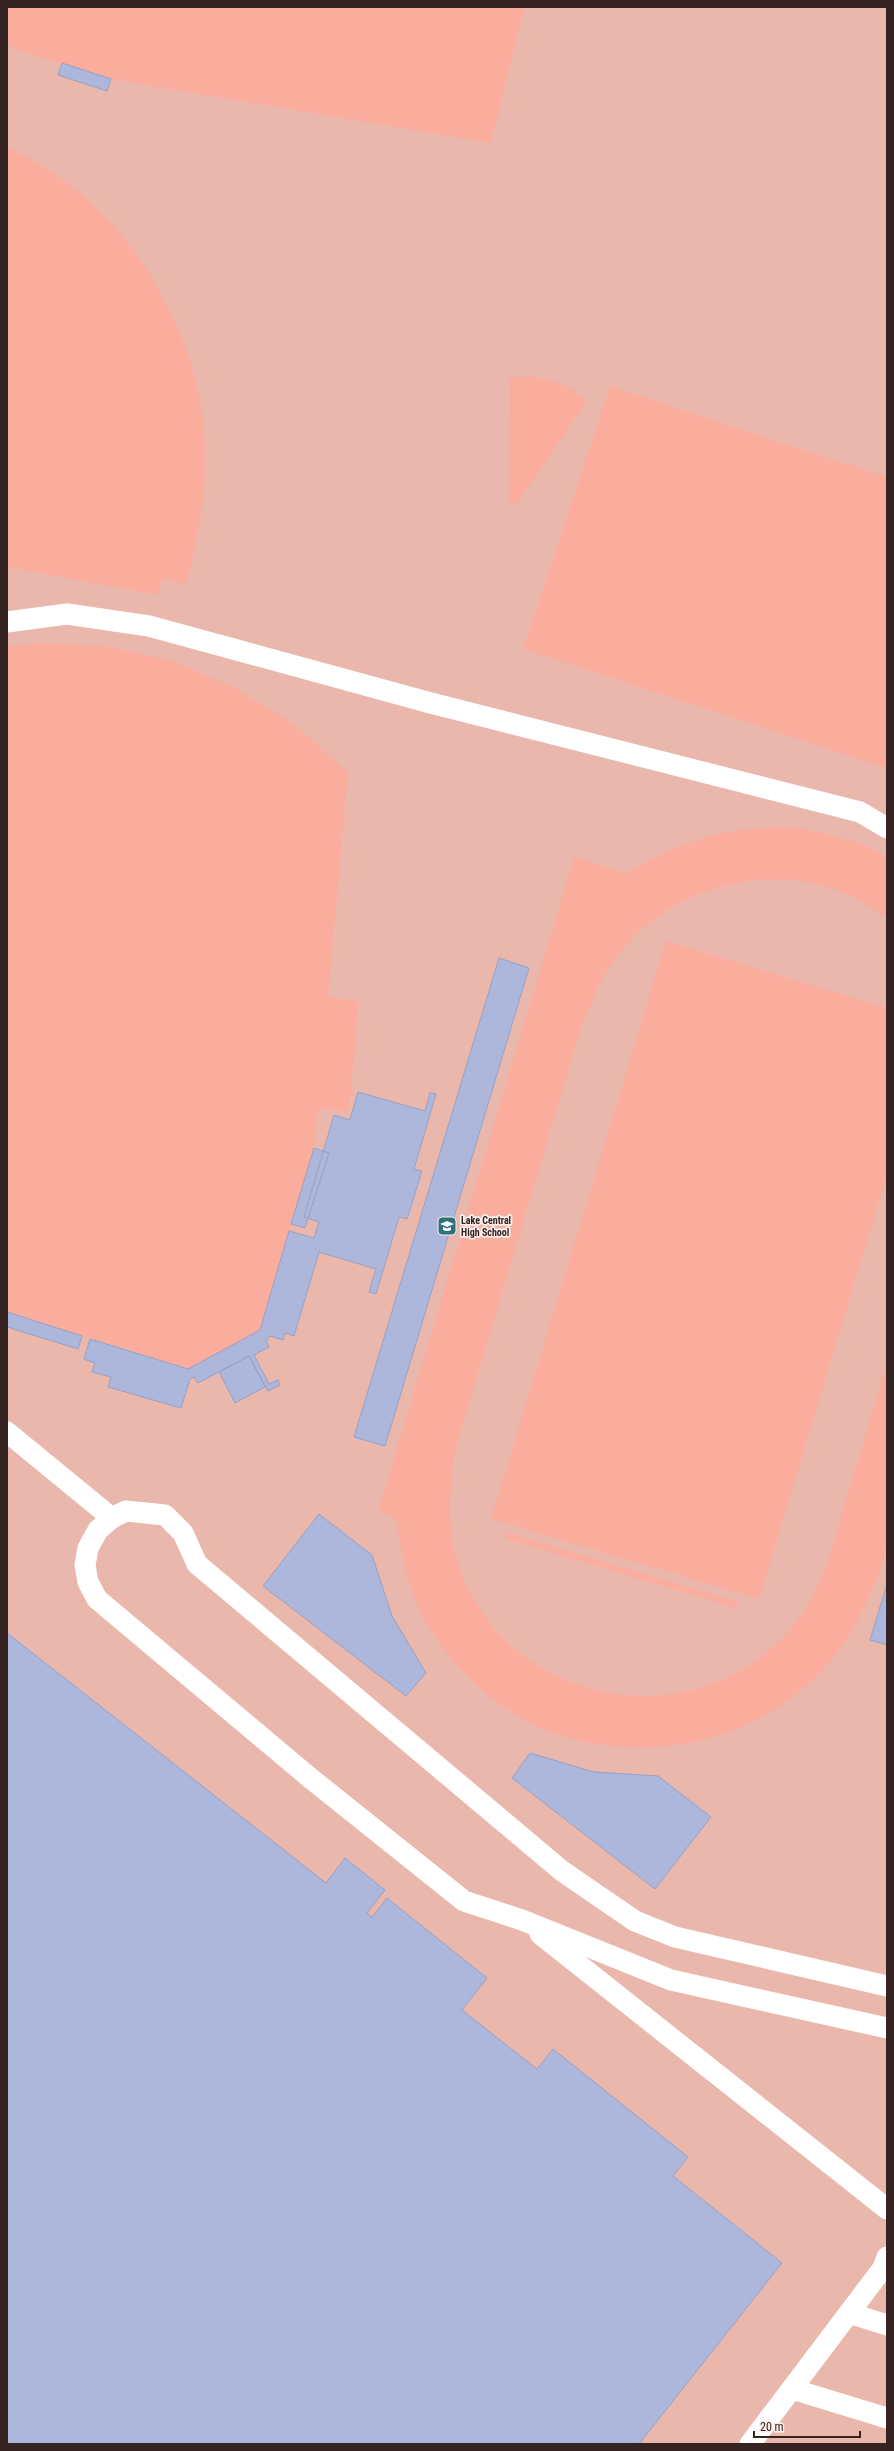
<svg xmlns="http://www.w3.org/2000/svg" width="894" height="2451" viewBox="0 0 894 2451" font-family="'Roboto Condensed',sans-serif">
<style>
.built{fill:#eab7ac}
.green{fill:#faad9d}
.building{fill:#adb7db;stroke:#97a1c4}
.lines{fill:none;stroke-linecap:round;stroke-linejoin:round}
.service{stroke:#fff;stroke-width:21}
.labels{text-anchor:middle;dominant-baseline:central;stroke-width:3.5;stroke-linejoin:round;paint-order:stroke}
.poi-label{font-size:10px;font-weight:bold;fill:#342320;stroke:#fceeeb;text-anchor:start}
</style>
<rect width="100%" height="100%" fill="#f1c5bb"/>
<path class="built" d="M7 7H887V2444H7Z"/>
<path class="green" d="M7 7H524L491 143 111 79 14 49 7 42Z
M7 148C119 194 198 323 205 441 208 490 198 537 186 584L162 579 158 595 7 567Z
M530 376C552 379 570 386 587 401L515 506 509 504 510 378Z
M610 386 887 477V768L523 649Z
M40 643 105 646 173 661 235 688 295 725 348 773 328 997 359 1001 349 1111 318 1109 314 1148 260 1330 188 1369 7 1312V647Z
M781 827C818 830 853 838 887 856V918C868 905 847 892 825 886 746 865 657 896 611 965 598 984 591 1005 582 1025L456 1447C449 1487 446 1524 458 1564 506 1707 696 1742 792 1627 823 1590 834 1542 847 1496 860 1452 874 1408 887 1363 887 1402 887 1441 887 1481 887 1500 889 1520 887 1539 885 1560 872 1593 862 1612 807 1726 674 1773 556 1734 501 1716 451 1667 423 1617 407 1586 401 1552 396 1518L378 1512 574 857 628 873C675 842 724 828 781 827Z
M666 941 887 1008V1175L759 1599 491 1519Z
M508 1533 738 1602 736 1608 506 1539Z"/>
<path class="building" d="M62 63 111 79 107 91 58 75Z
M499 958 529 968 385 1446 354 1437Z
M358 1092 425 1111 430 1093 436 1094 414 1169 422 1171 407 1219 399 1217 376 1294 369 1292 376 1269 319 1252 294 1336 285 1333 283 1340 270 1336 266 1341 269 1347 254 1355 269 1384 278 1380 280 1385 268 1391 249 1356 198 1383 194 1377 190 1379 181 1408 108 1387 111 1377 92 1372 95 1363 84 1359 90 1339 188 1369 260 1330 289 1231 314 1238 319 1222 304 1217 334 1115 350 1120Z
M314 1148 329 1153 305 1228 291 1224Z
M7 1312 82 1336 78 1349 7 1327Z
M249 1356 265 1387 235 1403 219 1372Z
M319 1514 372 1555 392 1616 426 1673 406 1696 263 1586Z
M887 1584V1645L870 1640Z
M7 1633 326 1883 345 1858 385 1890 367 1913 372 1917 387 1898 487 1978 462 2010 537 2069 553 2049 688 2157 673 2176 782 2263 639 2444H7Z
M530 1753 594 1772 658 1776 711 1817 655 1889 512 1778Z"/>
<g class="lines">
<path class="service" d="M7 622 67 614 149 626 427 702 860 812 887 828
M7 1432 112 1518
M540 1934 887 2209
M887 1986 675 1937 635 1921 562 1871 197 1564 183 1533 165 1515 126 1511 112 1518 98 1530 88 1548 85 1565 88 1582 97 1599 309 1777 464 1901 522 1920 671 1980 887 2028
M849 2313 887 2325
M792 2389 887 2418
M750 2444 883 2268 887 2257"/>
</g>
<defs>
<g id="school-square" transform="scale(1)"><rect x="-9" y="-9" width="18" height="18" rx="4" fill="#2b717e" stroke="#fceeeb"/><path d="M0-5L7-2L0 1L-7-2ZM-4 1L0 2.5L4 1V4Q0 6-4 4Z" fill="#fff"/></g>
</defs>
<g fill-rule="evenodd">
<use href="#school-square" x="447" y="1226"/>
</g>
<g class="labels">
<g class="poi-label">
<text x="461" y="1220">Lake Central<tspan x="461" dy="12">High School</tspan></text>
</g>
</g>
<rect width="894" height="2451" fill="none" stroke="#342320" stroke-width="16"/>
<path d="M754 2431v6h106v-6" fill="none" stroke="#342320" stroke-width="2"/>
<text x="760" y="2431" font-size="12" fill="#342320" stroke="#fceeeb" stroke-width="3" paint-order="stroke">20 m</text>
</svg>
